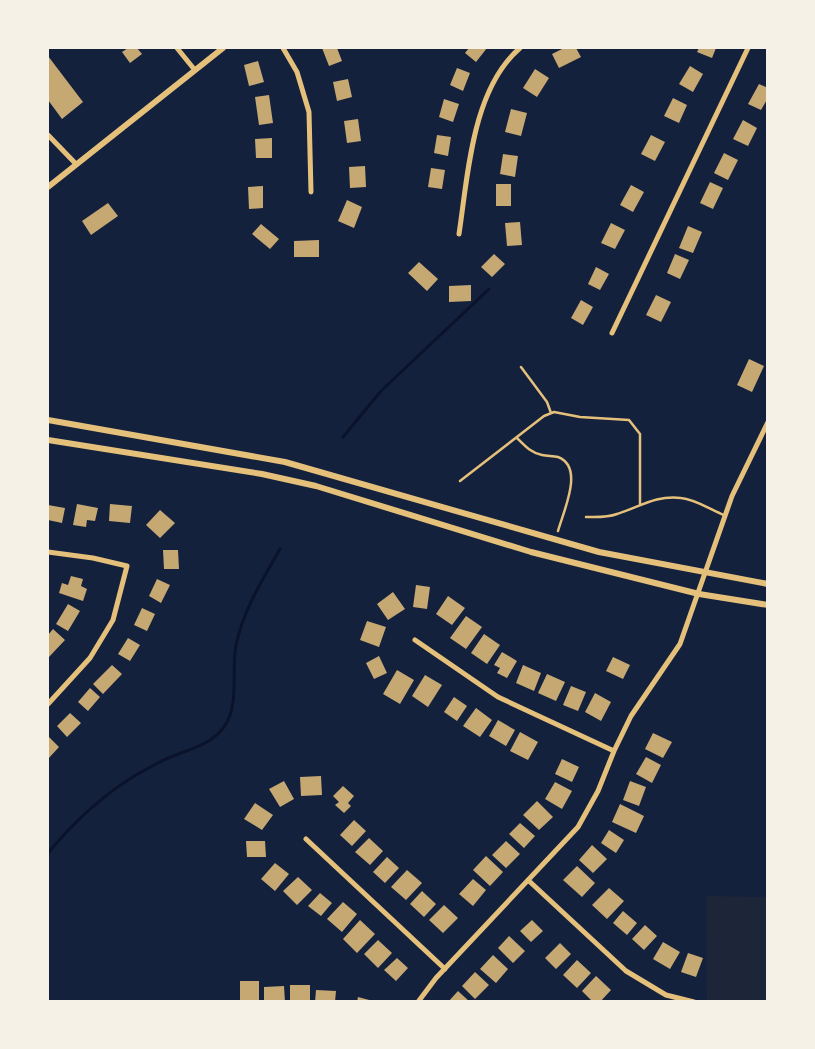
<svg xmlns="http://www.w3.org/2000/svg" width="815" height="1049" viewBox="0 0 815 1049" font-family="'Space Grotesk',sans-serif">
<style>
.green{fill:#1d2539}
.lines{fill:none;stroke-linecap:round;stroke-linejoin:round}
.stream{stroke:#0b132b;stroke-width:3}
.building{fill:#c6a872}
.service{stroke:#e5c07b;stroke-width:2.5}
.minor{stroke:#e5c07b;stroke-width:5}
.tertiary{stroke:#e5c07b;stroke-width:6}
</style>
<rect width="100%" height="100%" fill="#14213d"/>
<path class="green" d="M706 896 767 897V1001H707Z"/>
<g class="lines">
<path class="stream" d="M343 437 381 391 489 289
M48 853C72 824 103 795 136 775 147 769 160 761 173 756 193 748 210 745 224 727 240 705 231 670 236 645 244 608 262 581 280 549"/>
</g>
<path class="building" d="M128 48H137L142 54 130 63 122 52Z
M322 48H337L342 61 329 66Z
M469 48H487L476 62 465 53Z
M564 48H576L581 57 559 68 552 54Z
M699 48H716L712 58 697 52Z
M48 56 83 102 62 119 48 100Z
M258 61 264 82 249 86 244 65Z
M690 66 703 74 693 92 679 84Z
M457 68 470 73 463 91 450 85Z
M535 69 549 78 537 97 523 88Z
M348 79 352 97 337 101 333 82Z
M759 84 768 88V98L761 110 748 104Z
M269 95 273 123 259 125 255 97Z
M673 98 687 105 679 123 664 116Z
M444 99 459 104 453 122 439 117Z
M511 109 527 113 521 136 505 132Z
M358 119 361 141 347 143 344 121Z
M743 120 757 128 748 146 733 139Z
M437 135 451 137 448 156 434 153Z
M651 135 665 142 655 161 641 154Z
M272 138V158H256L255 139Z
M724 153 738 160 728 180 714 173Z
M503 154 518 156 515 177 500 174Z
M365 166 366 187 350 188 349 167Z
M431 168 445 170 442 189 428 187Z
M710 182 723 188 713 209 700 203Z
M496 184H511V206H496Z
M631 185 644 192 633 212 620 205Z
M263 186V208L249 209 248 187Z
M347 200 362 207 354 228 338 221Z
M108 203 118 216 91 235 82 221Z
M520 222 522 245 507 246 505 223Z
M611 223 625 230 615 249 601 243Z
M261 224 279 239 270 249 252 234Z
M688 226 702 232 693 253 679 248Z
M319 240V257H294V241Z
M494 254 505 264 492 277 481 267Z
M675 254 689 260 680 279 667 273Z
M419 262 438 279 427 291 408 273Z
M596 267 609 274 600 290 588 284Z
M471 285V301L449 302V286Z
M656 295 671 302 661 322 646 315Z
M581 300 593 307 583 325 571 318Z
M749 359 764 366 752 392 737 385Z
M77 504 98 508 95 521 87 520 86 527 73 525Z
M110 504 132 506 130 523 109 521Z
M48 505 65 508 62 523 48 520Z
M160 510 175 523 160 538 146 525Z
M163 550H178L179 569H164Z
M71 576 83 579 81 586 87 589 83 601 59 593 62 583 68 585Z
M157 579 170 585 161 603 149 596Z
M416 585 430 587 427 609 413 607Z
M393 592 405 609 388 620 377 604Z
M448 596 465 608 452 625 436 614Z
M68 604 80 611 68 631 56 624Z
M142 608 155 614 147 631 134 625Z
M466 616 482 627 466 649 450 638Z
M367 621 386 627 379 647 360 640Z
M53 629 65 640 49 657 48 635Z
M484 634 500 645 487 664 471 653Z
M128 638 140 645 130 661 118 654Z
M502 652 517 661 507 678 497 673 500 668 494 665Z
M379 656 387 673 374 679 366 663Z
M613 657 630 665 623 679 606 671Z
M112 665 122 674 103 694 93 684Z
M523 665 541 673 534 691 516 683Z
M397 670 414 680 400 704 383 694Z
M547 674 565 682 556 701 538 693Z
M425 675 442 685 428 707 412 696Z
M571 686 586 692 578 711 563 705Z
M90 688 100 697 88 711 78 702Z
M595 693 611 702 601 721 585 712Z
M454 697 467 706 457 721 444 712Z
M476 708 492 720 480 737 463 726Z
M70 713 81 723 67 737 57 726Z
M498 720 515 730 506 746 489 736Z
M520 732 538 742 528 760 510 751Z
M653 733 672 742 663 758 645 749Z
M49 737 59 747 48 759V738Z
M646 757 661 765 652 783 636 774Z
M562 759 579 767 572 782 555 774Z
M321 776 322 795 301 796 300 777Z
M284 781 294 799 280 807 269 789Z
M630 781 646 787 639 806 623 800Z
M555 782 572 791 562 809 545 799Z
M343 786 354 796 348 803 351 806 344 813 335 805 339 802 333 796Z
M537 801 553 817 539 830 523 815Z
M255 803 273 815 262 830 244 819Z
M620 804 644 816 636 833 612 822Z
M354 820 366 831 352 846 340 835Z
M520 823 535 836 524 848 509 834Z
M609 830 624 840 616 853 601 843Z
M369 838 383 851 370 865 355 852Z
M246 841H265L266 857H247Z
M506 841 520 854 506 868 492 855Z
M592 845 607 859 593 873 579 860Z
M486 856 503 872 490 886 473 870Z
M387 857 399 868 385 883 373 872Z
M275 863 289 874 275 891 261 879Z
M577 866 595 883 582 897 563 880Z
M407 870 422 883 406 900 391 887Z
M298 877 312 890 297 905 283 891Z
M473 879 486 890 473 906 459 894Z
M609 888 624 901 607 919 592 905Z
M422 891 436 904 424 917 410 904Z
M320 893 332 903 321 916 308 906Z
M343 902 357 914 342 932 327 919Z
M444 905 458 918 443 933 429 920Z
M623 911 637 923 627 935 613 923Z
M360 920 375 934 357 953 343 939Z
M532 920 543 931 531 942 520 931Z
M645 925 657 936 644 950 632 939Z
M509 936 525 951 513 963 498 948Z
M378 940 392 953 378 968 364 954Z
M663 942 680 952 670 969 653 959Z
M560 943 571 954 556 969 545 958Z
M688 953 703 958 696 977 681 972Z
M493 955 508 969 496 983 480 969Z
M397 958 408 968 396 981 384 970Z
M577 960 591 973 577 988 563 975Z
M475 972 489 985 475 999 462 986Z
M596 976 611 990 600 1002H593L582 991Z
M240 981H259V1001H240Z
M290 985H310V1002H290Z
M284 986 285 1002H264V987Z
M316 990 336 991 335 1002H315Z
M458 991 470 1002H448Z
M358 997 373 1001V1002H357Z"/>
<g class="lines">
<path class="service" d="M521 367 547 402 551 413
M517 438C525 446 531 453 542 455 547 456 553 456 558 457 585 467 563 512 558 531
M460 481 544 416 554 412 580 417 629 420 640 434V504
M586 517C597 517 606 518 617 514 640 507 655 495 681 498 695 499 711 510 724 515"/>
<path class="minor" d="M177 48 194 69
M283 48 297 72 309 112 311 192
M48 135 76 164
M459 234C468 175 472 89 520 48
M612 333 748 48
M48 552 93 558 127 566 113 620 90 658 48 704
M415 640 498 697 614 751
M306 839 445 969
M528 880 626 971 666 995 694 1002
M418 1002 436 978 578 827 598 791 614 751 631 716 680 644 732 496 768 422"/>
<path class="tertiary" d="M48 187 223 48
M48 420 285 462 599 552 768 584
M48 440 262 474 316 486 531 552 699 594 768 605"/>
</g>
<rect width="815" height="1049" fill="none" stroke="#f6f1e7" stroke-width="98"/>
</svg>
